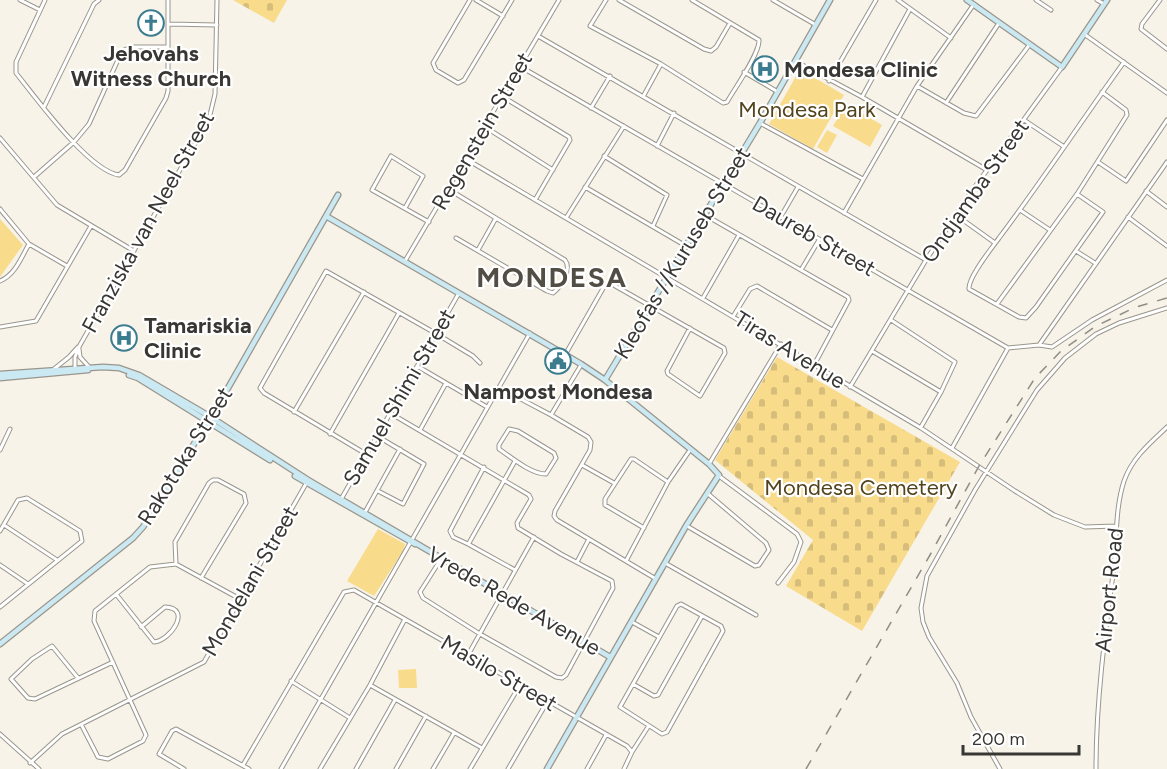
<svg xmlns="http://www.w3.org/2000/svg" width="1167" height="769" viewBox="0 0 1167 769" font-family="Figtree,sans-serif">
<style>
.cemetery{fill:url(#cemetery-stones)}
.park{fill:#f9db8c}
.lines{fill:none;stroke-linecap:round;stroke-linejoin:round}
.street-casing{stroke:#9a968d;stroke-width:5}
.secondary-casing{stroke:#9a968d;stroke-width:7}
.street{stroke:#fff;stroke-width:3}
.secondary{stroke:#cbe9f2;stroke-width:4.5}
.rail{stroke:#908d86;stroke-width:1.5;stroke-dasharray:10 10;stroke-linecap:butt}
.labels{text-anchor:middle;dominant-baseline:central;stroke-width:4.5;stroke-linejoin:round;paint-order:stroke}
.poi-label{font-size:22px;font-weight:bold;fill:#393733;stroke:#fff}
.park-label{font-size:22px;fill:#52431c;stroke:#fff}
.street-label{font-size:22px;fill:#393733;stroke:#fff}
.district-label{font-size:28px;font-weight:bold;letter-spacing:1.5px;fill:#524e45;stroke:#fff}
</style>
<defs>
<pattern id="cemetery-stones" width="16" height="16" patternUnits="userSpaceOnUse" patternTransform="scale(1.5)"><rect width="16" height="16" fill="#f9db8c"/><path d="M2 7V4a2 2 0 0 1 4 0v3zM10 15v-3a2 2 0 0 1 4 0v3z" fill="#d6bd79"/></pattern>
</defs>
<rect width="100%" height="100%" fill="#f7f3e8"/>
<path class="cemetery" d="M233 0H287L274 23Z
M777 357 960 462 862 631 786 586 813 540 715 460Z"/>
<path class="park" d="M800 69 844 95 813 149 769 124Z
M846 104 882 125 870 147 833 126Z
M827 130 837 135 827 153 817 147Z
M0 219 23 245 0 277Z
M378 529 405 544 403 551 374 596 347 581Z
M416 669 417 688H399L398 670Z"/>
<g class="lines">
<g class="street-casing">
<path id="street" d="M20 0 40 10
M45 0 16 62V73C36 98 89 171 119 175L125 170 166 98 168 91V0
M470 0 433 63 436 70 458 83 464 80 512 0
M476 0 503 16
M606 0 590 26 661 64 723 103 727 102C735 88 760 53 759 40L692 0
M619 0 704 49 711 51 716 47 730 23
M773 0 816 25
M898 0 951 38
M1036 0 1051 10
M1097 0 1104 4
M1160 0 1142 24 1141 29 1167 49
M168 24 217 25
M1084 34 1167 93
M538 36 926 260
M795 61 862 97 987 170
M521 67 1008 348 952 448
M744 72 778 92
M829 81 876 0
M917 86 964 113 976 116 1030 44
M644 95 661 64
M503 97 569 137 570 140 535 200
M862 97 910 9
M946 103 999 23
M44 107 94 4 99 0
M591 108 610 76
M1024 120 1063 146
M760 123 863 179
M485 127 553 170
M0 138 57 205 134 251
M657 146 674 113
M604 156 667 195 653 226
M466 159 921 428 1015 491 1054 515 1085 527 1116 526
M1098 162 1126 181 1167 120
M34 177 74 142 89 124 122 51 131 47H168
M585 187 686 246
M448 189 565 260C572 269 562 286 553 293L547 291 456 238
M1146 191 1167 207
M1077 194 1103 212 1036 307 1026 318 1019 317 969 289C968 277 992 248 999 238 1042 181 1082 120 1124 62
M405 208 423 176 391 156 372 190 429 222
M0 209 29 244 67 266
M1020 210 1050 230
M844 213 917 86 974 4
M705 215 848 297 849 300 814 365
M956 215 995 243
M1128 217 1167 246
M566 218 624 126
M780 218 798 187
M478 250 496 218
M1076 251 1095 263
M405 261 559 0
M801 270 819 240
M0 281C15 275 21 258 29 244
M703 298 739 235
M997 304 1077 194 1127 115 1126 110 1102 92
M734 315 750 289 757 286 832 330
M891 320 955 362 941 392 921 427
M0 327 36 321 91 226
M1039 345 1167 162
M1008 348 1039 345 1052 347 1092 320 1167 280
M79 349 80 357 89 367
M872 351 941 392
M565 355 605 285 610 283 724 348 725 353 700 396 668 374 667 371 690 328
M417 366 487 407
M54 369 69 357 78 347
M75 369V357L80 345 209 119 215 94 217 0
M850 387 926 260 974 188 1062 67
M500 388 551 415 588 437 591 442 590 450 555 511 554 516 557 520 656 579
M294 412 364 292
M390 413 529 495 531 499 517 523 518 528 561 554 612 581 613 588 566 675 562 678 556 677 480 634 423 598 420 592 441 559
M551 415 581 365
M509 429 518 431 554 453 556 458 546 474C531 474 512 458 499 449V445Z
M420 430 446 383
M330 434 399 313
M377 436 424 464 403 504 378 491
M0 450 10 429
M366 454 264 393 260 388 326 271 435 333 473 356 480 363
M709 464 781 344
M582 465 614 483
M484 467 450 531 453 537 468 544 515 570
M719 476 797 534 801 542 794 562 778 583
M340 501 459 293
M364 514 400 449
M4 525 57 560
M687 526 755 566 759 565 769 550 766 543 707 493
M644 528 605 505V499L631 459H634L668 482
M0 531 18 500 27 498 80 531 82 541 0 607
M469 543 515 461
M626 561 668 482 690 450
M577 562 589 539
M665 563 756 615
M176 564 175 542 209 483 213 480H218L244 494 246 503 201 578
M0 565 28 584
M116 594 154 642C170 641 193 608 165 607L141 627
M681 604 721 626 723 631 667 732 662 734 620 707 677 606Z
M632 622 659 637
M468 655 534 537
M78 678 52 646 32 659 11 679 28 698 35 699 113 662
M291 681 350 718
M633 684 654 696 658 695 702 616
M370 685 482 748
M82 726 98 757 108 759 143 741 146 735 94 621 95 611 150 567 176 564 240 599
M0 734 39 769
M632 752 648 727
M30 763 62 734 204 662 307 482
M243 765 344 592 354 590 627 746 632 752 624 769
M184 769 159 754 172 731 176 729 249 769
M281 769 530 333
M320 769 370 685 405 619
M356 769 395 700
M396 769 426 716
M433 769 454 733
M470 769 520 685
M508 769 547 702
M587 769 606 735
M1000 769 971 717 957 683 929 637 923 622 921 608 927 576 975 490 1027 406 1037 390 1065 358 1096 334 1119 323 1167 308
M1096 769C1096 701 1105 634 1114 567 1117 538 1115 509 1124 481 1132 458 1150 443 1167 427"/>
</g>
<g class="secondary-casing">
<path id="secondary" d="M967 0 1062 67 1107 0
M326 216 581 364 605 380 709 464 719 475 686 526 547 769
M0 374 103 367 119 368 139 375 209 416 308 480 610 657
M129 375 138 378 270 460
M0 378 88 370
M605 380 760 123 830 0
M295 476 415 544
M0 644 133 538 143 527 224 395 338 195"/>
</g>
<use href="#street" class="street"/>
<use href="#secondary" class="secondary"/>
<path class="rail" d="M806 769 930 555 979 466 1035 378 1061 351 1096 326 1136 307 1167 298"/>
</g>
<defs>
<g id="church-ring" transform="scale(1.35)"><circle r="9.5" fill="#fff" stroke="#3c7c8f" stroke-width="1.5"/><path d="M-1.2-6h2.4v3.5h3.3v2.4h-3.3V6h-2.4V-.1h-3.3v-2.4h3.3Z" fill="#3c7c8f"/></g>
<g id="hospital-ring" transform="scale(1.35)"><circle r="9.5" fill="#fff" stroke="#3c7c8f" stroke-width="1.5"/><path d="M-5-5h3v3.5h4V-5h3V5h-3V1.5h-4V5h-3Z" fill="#3c7c8f"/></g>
<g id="civic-ring" transform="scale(1.35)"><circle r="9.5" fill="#fff" stroke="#3c7c8f" stroke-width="1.5"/><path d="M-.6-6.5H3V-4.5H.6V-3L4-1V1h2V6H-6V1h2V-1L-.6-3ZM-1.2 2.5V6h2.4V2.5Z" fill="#3c7c8f"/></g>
</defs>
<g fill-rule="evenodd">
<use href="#church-ring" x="151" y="23"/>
<use href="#hospital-ring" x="765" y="69"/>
<use href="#hospital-ring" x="124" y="338"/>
<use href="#civic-ring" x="558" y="361"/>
</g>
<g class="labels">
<g class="poi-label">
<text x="151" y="53">Jehovahs<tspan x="151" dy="25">Witness Church</tspan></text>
<text x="784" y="69" text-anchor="start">Mondesa Clinic</text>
<text x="144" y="325" text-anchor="start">Tamariskia<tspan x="144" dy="25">Clinic</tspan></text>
<text x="558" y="391">Nampost Mondesa</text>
</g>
<g class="park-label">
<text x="807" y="109">Mondesa Park</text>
<text x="861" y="487">Mondesa Cemetery</text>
</g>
<g class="street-label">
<text transform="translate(482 131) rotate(-60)">Regenstein Street</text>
<text transform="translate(975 191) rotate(-55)">Ondjamba Street</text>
<text transform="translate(148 222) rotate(-61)">Franziska van Neel Street</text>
<text transform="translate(814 236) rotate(30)">Daureb Street</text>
<text transform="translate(682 253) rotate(-59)">Kleofas //Kuruseb Street</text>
<text transform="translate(790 350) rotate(32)">Tiras Avenue</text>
<text transform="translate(399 397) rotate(-60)">Samuel Shimi Street</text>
<text transform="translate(185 456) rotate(-58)">Rakotoka Street</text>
<text transform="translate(250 581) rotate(-60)">Mondelani Street</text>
<text transform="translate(1109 590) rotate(-84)">Airport Road</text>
<text transform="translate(514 601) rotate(30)">Vrede Rede Avenue</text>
<text transform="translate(499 673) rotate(30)">Masilo Street</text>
</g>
<g class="district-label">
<text x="552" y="277">MONDESA</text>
</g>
</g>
<path d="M963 745v9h116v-9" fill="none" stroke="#393733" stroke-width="3"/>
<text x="972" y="745" font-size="18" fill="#393733" stroke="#ffffff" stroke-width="4.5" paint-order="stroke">200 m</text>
</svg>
